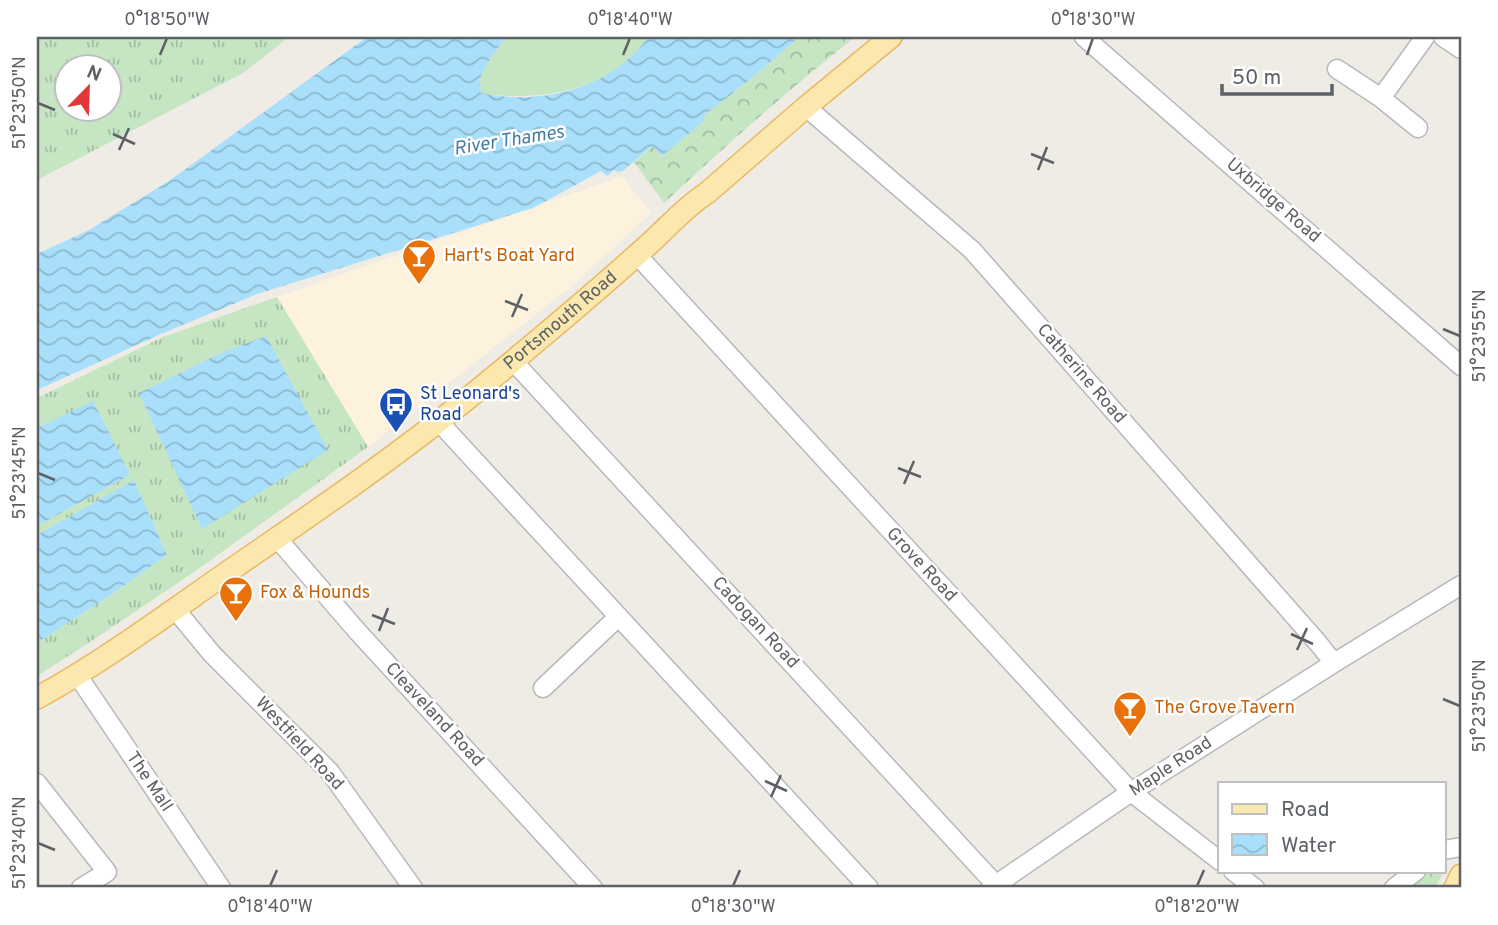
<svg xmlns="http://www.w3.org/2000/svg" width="1498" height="925" viewBox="0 0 1498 925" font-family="Overpass,sans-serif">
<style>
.commercial{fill:#fcf2dd}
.grass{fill:url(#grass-tufts);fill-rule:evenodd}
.forest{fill:url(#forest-crowns)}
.pitch{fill:#c6e5c3}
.water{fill:url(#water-waves)}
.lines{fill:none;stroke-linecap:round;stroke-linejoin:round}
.minor-casing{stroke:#b6b8bb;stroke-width:21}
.major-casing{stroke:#ebb862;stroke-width:24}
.minor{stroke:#fff;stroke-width:18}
.major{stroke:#fbe8ae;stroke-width:21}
.ticks{fill:none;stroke:#5d6165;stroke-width:2.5}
.labels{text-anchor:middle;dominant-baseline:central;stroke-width:5;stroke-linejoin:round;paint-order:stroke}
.street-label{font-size:18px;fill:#5d6165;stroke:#fff}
.food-label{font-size:18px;fill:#c56008;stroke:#fff;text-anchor:start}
.transit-label{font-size:18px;fill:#164399;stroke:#fff;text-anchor:start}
.water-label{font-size:19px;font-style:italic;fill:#437ba4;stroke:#fff}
.neatline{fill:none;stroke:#5d6165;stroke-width:2.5}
.ticks-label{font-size:18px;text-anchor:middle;fill:#5d6165}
</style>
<defs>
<pattern id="grass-tufts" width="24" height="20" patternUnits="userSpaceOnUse" patternTransform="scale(1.75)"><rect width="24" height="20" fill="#c6e5c3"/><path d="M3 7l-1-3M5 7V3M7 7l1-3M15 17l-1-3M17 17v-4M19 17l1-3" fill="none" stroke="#a4bda2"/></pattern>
<pattern id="forest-crowns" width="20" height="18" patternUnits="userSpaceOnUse" patternTransform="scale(1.75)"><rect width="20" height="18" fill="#c6e5c3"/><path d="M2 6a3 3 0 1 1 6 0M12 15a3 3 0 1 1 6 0" fill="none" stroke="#a4bda2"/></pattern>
<pattern id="water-waves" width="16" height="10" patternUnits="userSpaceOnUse" patternTransform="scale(1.75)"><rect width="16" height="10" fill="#a9dffb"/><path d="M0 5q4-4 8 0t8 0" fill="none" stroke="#8db8cf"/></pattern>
</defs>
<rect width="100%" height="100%" fill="#efece5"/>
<path class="commercial" d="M622 176 651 213 574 284 368 447 277 297Z"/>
<path class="grass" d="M37 37H289L243 73 37 180ZM66 66H108V108H66Z
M277 297 368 447 194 572 87 644 37 676V643L112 594 167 555 134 481 37 535V526L129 475 93 402 37 428V398L163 337Z"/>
<path class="forest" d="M799 37H855C789 89 726 146 664 203L634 162 653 146 662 156 705 120 702 116 752 78Z
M1444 865 1446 867 1435 888H1405L1428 871H1444Z"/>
<path class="pitch" d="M506 37H648C610 92 543 101 481 94L480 78 490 59Z"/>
<path class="water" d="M367 37H506L490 59 480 78 481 93C540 106 612 89 648 37H799L752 78 703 116 705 120 662 156 652 146 623 171 618 172 614 170 607 176 601 171 533 208 257 294 161 334 37 390V254L89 230 169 181Z
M266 336 328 450 202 529 139 393 221 353Z
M93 401 130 475 37 526V428Z
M134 480 167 555 112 594 37 643V535Z"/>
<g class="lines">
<g class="minor-casing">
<path id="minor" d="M1084 37 1461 366
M1443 37 1461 49
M1337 69 1381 98 1425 37
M1381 98 1418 128
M806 107 972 250 1318 643 1334 663
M637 255 1131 792 1220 861
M513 361 996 885
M439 422 869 888
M277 538 358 632 593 888
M175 609 212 654 330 772 413 888
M78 676 221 888
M543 688 618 617
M37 783 107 872 81 888
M1444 850 1461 847
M1233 871 1255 888
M991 888 1131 792 1334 663 1461 585
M1394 888 1416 871"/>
</g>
<g class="major-casing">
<g id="major">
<path id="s1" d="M37 698C106 660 170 612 235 567 324 506 413 445 495 376 547 333 598 290 648 245 667 228 685 207 707 193L806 107 891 37"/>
<path d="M1455 888 1461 875"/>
</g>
</g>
<use href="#minor" class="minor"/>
<use href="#major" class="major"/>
</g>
<path class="ticks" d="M160 55 167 38M623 55 630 38M1087 55 1093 38M38 103 55 110M113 134 135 144M119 150 129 128M1031 154 1054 163M1038 170 1047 147M505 301 528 310M512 317 522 294M1443 329 1460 336M898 468 921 477M38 473 55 480M904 484 914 461M372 615 395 624M379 631 388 608M1291 634 1313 644M1297 650 1307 628M1443 699 1460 706M765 781 787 791M771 797 781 775M38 843 55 850M270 886 277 870M733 886 740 870M1197 886 1204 870"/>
<defs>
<g id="bar-pin" transform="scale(1.75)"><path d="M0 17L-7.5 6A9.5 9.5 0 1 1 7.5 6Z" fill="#e8710a" stroke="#fff"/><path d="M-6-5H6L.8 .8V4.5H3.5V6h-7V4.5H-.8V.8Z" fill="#fff"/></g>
<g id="bus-pin" transform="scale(1.75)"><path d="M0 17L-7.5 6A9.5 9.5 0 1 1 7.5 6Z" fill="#1a4fb4" stroke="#fff"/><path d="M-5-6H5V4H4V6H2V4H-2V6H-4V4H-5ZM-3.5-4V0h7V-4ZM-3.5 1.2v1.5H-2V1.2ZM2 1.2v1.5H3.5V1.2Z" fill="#fff"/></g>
</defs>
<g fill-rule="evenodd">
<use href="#bar-pin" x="419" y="256"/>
<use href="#bus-pin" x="396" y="404"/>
<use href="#bar-pin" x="236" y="593"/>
<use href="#bar-pin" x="1130" y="708"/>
</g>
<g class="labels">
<g class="street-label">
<text transform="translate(1273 201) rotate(41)">Uxbridge Road</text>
<text stroke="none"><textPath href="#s1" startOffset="646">Portsmouth Road</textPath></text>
<text transform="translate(1081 374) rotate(49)">Catherine Road</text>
<text transform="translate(921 565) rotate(47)">Grove Road</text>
<text transform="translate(755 623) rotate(47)">Cadogan Road</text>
<text transform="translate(434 715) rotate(47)">Cleaveland Road</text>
<text transform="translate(299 744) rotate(47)">Westfield Road</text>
<text transform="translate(1171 767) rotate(-33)">Maple Road</text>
<text transform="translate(149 782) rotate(56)">The Mall</text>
</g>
<g class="food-label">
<text x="444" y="256">Hart's Boat Yard</text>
<text x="260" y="593">Fox &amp; Hounds</text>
<text x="1154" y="708">The Grove Tavern</text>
</g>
<g class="transit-label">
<text x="420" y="394">St Leonard's<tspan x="420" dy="21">Road</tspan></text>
</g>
<g class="water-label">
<text transform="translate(509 141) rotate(-9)">River Thames</text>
</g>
</g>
<rect width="1498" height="925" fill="none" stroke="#ffffff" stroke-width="77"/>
<rect x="1218" y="782" width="228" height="91" fill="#ffffff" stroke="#bec0c1" stroke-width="2"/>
<rect x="1232" y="804" width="35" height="10" fill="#fbe8ae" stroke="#bec0c1" stroke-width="2"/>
<text x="1281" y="816" font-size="21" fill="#5d6165">Road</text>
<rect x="1232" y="834" width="35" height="21" fill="url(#water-waves)" stroke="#bec0c1" stroke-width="2"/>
<text x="1281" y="852" font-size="21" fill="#5d6165">Water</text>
<g transform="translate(88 88) rotate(23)"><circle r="33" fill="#ffffff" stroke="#bec0c1" stroke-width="2"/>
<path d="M0-5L12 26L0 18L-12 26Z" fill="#e1393b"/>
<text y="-10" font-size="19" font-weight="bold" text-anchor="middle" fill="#5d6165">N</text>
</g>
<path d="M1222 84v10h110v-10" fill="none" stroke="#5d6165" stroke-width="3.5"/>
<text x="1232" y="84" font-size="21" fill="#5d6165" stroke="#ffffff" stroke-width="5" paint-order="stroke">50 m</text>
<rect x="38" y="38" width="1422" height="848" class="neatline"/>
<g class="ticks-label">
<text x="167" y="25">0°18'50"W</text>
<text x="630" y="25">0°18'40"W</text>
<text x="1093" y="25">0°18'30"W</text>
<text transform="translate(19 103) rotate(-90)" y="6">51°23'50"N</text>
<text transform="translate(1479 336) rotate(-90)" y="6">51°23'55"N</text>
<text transform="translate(19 473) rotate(-90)" y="6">51°23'45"N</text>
<text transform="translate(1479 706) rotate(-90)" y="6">51°23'50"N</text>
<text transform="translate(19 843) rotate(-90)" y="6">51°23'40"N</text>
<text x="270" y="912">0°18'40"W</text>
<text x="733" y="912">0°18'30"W</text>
<text x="1197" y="912">0°18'20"W</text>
</g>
</svg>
